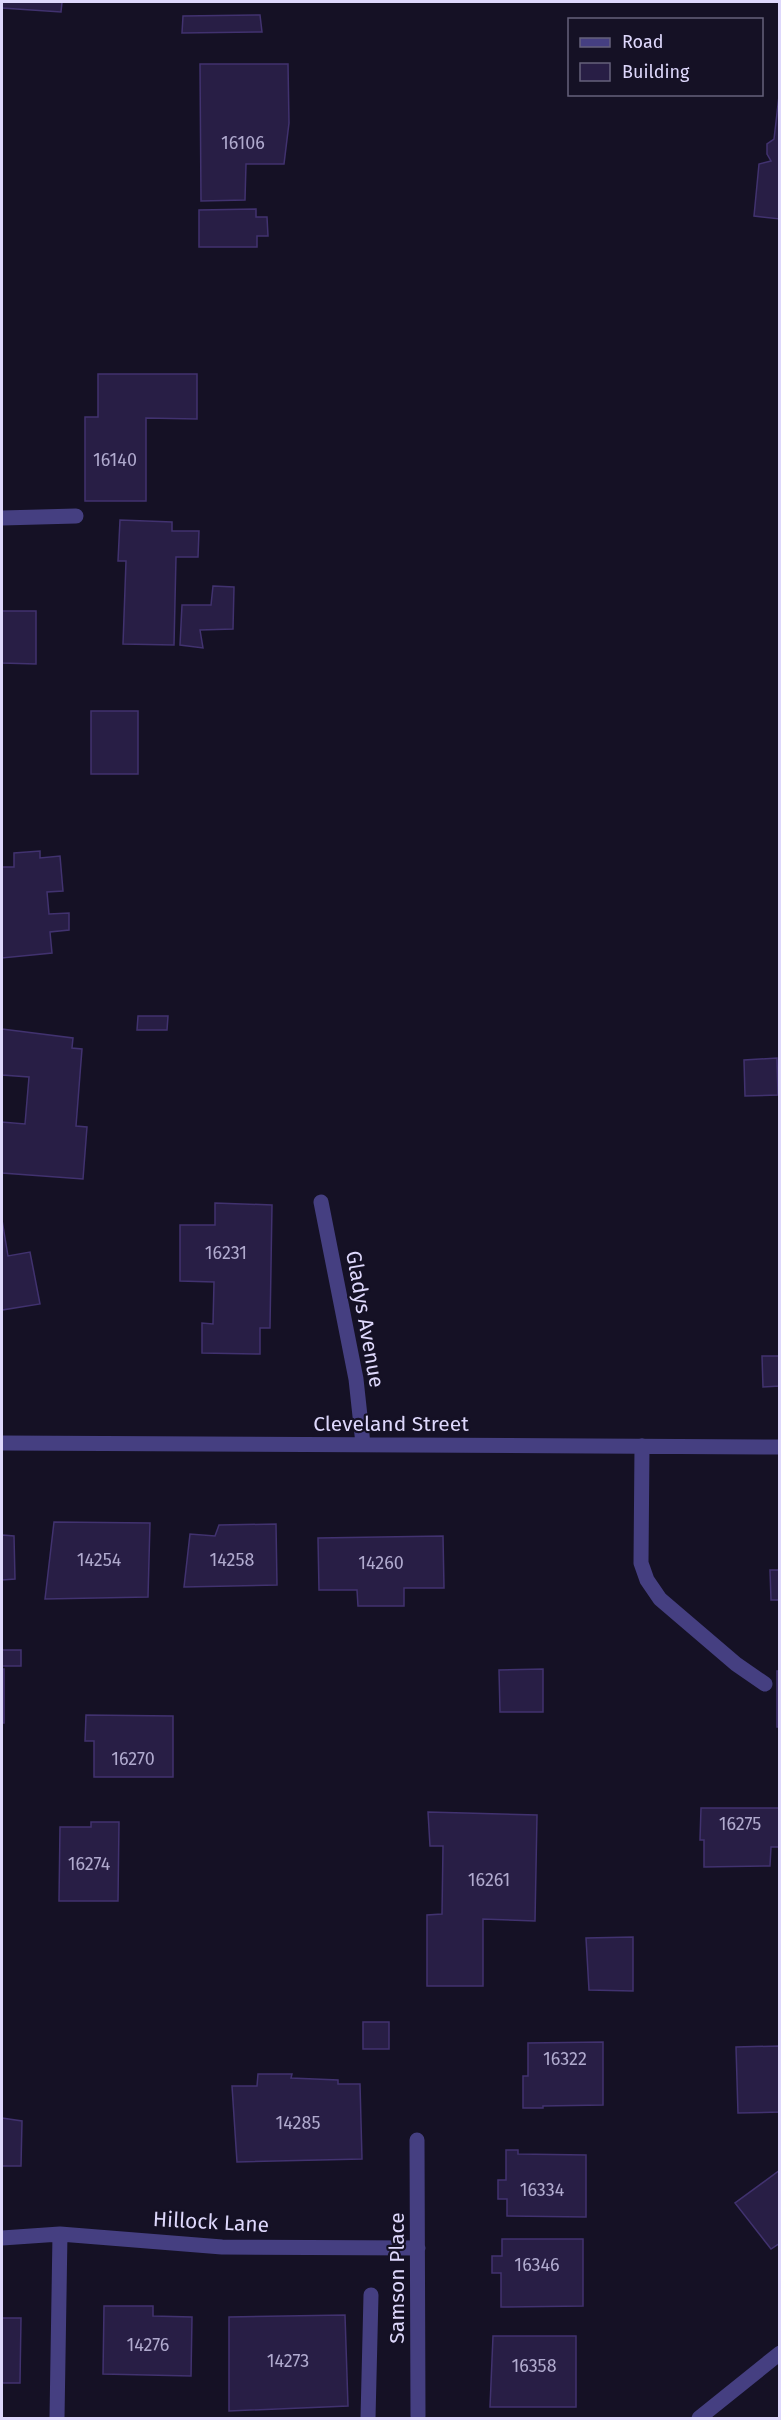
<svg xmlns="http://www.w3.org/2000/svg" width="781" height="2420" viewBox="0 0 781 2420" font-family="'Fira Sans',sans-serif">
<style>
.building{fill:#281e45;stroke:#41326f;stroke-width:1.5}
.lines{fill:none;stroke-linecap:round;stroke-linejoin:round}
.minor{stroke:#453f81;stroke-width:15}
.labels{text-anchor:middle;dominant-baseline:central;stroke-width:4.5;stroke-linejoin:round;paint-order:stroke}
.number-label{font-size:18px;fill:#b0aace}
.street-label{font-size:21px;fill:#ded8fc;stroke:#151125}
</style>
<rect width="100%" height="100%" fill="#151125"/>
<path class="building" d="M2 2H62L61 12 2 8Z
M260 15 262 32 182 33 183 16Z
M200 64H288L289 123 284 164H246L245 200 201 201Z
M779 96H780V219L754 216 759 164 771 161 767 154V144L774 139Z
M256 209V217H267L268 236H257V247H199V210Z
M98 374H197V419L146 418V501H85V417H98Z
M120 520 172 522V531H199L198 557H176L174 645 123 644 126 561H118Z
M213 586 234 587 233 629 200 630 203 648 180 645 182 605H211Z
M2 611H36V664L2 663Z
M91 711H138V774H91Z
M40 851V858L60 856 63 891 47 892 49 914 69 913V930L50 932 52 953 2 958V867H14V853Z
M138 1016H168L167 1030H137Z
M2 1029 73 1038 72 1048 82 1049 76 1126 87 1127 83 1179 2 1173V1122L25 1124 29 1077 2 1075Z
M777 1058 778 1095 745 1096 744 1060Z
M215 1203 272 1205 270 1328H260V1354L202 1353V1323L213 1324 214 1282 180 1281V1225H215Z
M2 1220 8 1256 30 1252 40 1304 2 1310Z
M762 1356H780V1386L763 1387Z
M54 1522 150 1523 148 1597 45 1599Z
M276 1524 277 1585 184 1587 190 1534 215 1536 219 1525Z
M2 1535 14 1536 15 1579 2 1580Z
M443 1536 444 1588H404V1606H358L357 1590H319L318 1538Z
M770 1570H780V1600H771Z
M2 1650H21V1666H2Z
M2 1669H4V1723H2Z
M543 1669V1712H500L499 1670Z
M777 1671H780V1727H777Z
M86 1715 173 1716V1777H94V1741H85Z
M701 1808H780V1847H771L770 1866 704 1867V1840H700Z
M428 1812 537 1815 535 1921 483 1919V1986H427V1915L442 1914 443 1846H430Z
M91 1822H119L118 1901H59L60 1827H91Z
M633 1937V1991L589 1990 586 1938Z
M363 2022H389V2049H363Z
M603 2042V2105L543 2106V2108H523V2076H528V2043Z
M780 2046V2112L738 2113 736 2047Z
M258 2074H292L291 2078 338 2080V2084H360L362 2159 237 2162 232 2086H257Z
M2 2118 22 2121 21 2166H2Z
M506 2150H518V2154L586 2155V2217L507 2216V2199H498V2180H506Z
M780 2170V2243L771 2249 735 2203Z
M502 2239H583V2306L501 2307V2273H492V2256H502Z
M104 2306H153V2316L192 2317 191 2376 103 2374Z
M345 2315 348 2406 229 2411V2317Z
M2 2318H21L20 2383H2Z
M493 2336H576V2407H490Z"/>
<g class="lines">
<path class="minor" d="M2 518 76 516
M321 1202 356 1379 363 1444
M2 1443 780 1447
M642 1446 641 1563 647 1580 660 1599 736 1664 765 1684
M417 2140 418 2416
M2 2238 60 2234 222 2247 418 2248
M57 2418 60 2234
M368 2418 371 2295
M699 2418 780 2353"/>
</g>
<g class="labels">
<g class="number-label">
<text x="243" y="143">16106</text>
<text x="115" y="460">16140</text>
<text x="226" y="1253">16231</text>
<text x="99" y="1560">14254</text>
<text x="232" y="1560">14258</text>
<text x="381" y="1563">14260</text>
<text x="133" y="1759">16270</text>
<text x="740" y="1824">16275</text>
<text x="89" y="1864">16274</text>
<text x="489" y="1880">16261</text>
<text x="565" y="2059">16322</text>
<text x="298" y="2123">14285</text>
<text x="542" y="2190">16334</text>
<text x="537" y="2265">16346</text>
<text x="148" y="2345">14276</text>
<text x="288" y="2361">14273</text>
<text x="534" y="2366">16358</text>
</g>
<g class="street-label">
<text transform="translate(365 1319) rotate(80)">Gladys Avenue</text>
<text x="391" y="1424">Cleveland Street</text>
<text transform="translate(211 2222) rotate(3)">Hillock Lane</text>
<text transform="translate(397 2278) rotate(-90)">Samson Place</text>
</g>
</g>
<rect width="781" height="2420" fill="none" stroke="#ded8fc" stroke-width="6"/>
<rect x="568" y="18" width="195" height="78" fill="#151125" stroke="#65617b" stroke-width="1.5"/>
<rect x="580" y="38" width="30" height="9" fill="#453f81" stroke="#65617b" stroke-width="1.5"/>
<text x="622" y="48" font-size="18" fill="#ded8fc">Road</text>
<rect x="580" y="63" width="30" height="18" fill="#281e45" stroke="#65617b" stroke-width="1.5"/>
<text x="622" y="78" font-size="18" fill="#ded8fc">Building</text>
</svg>
